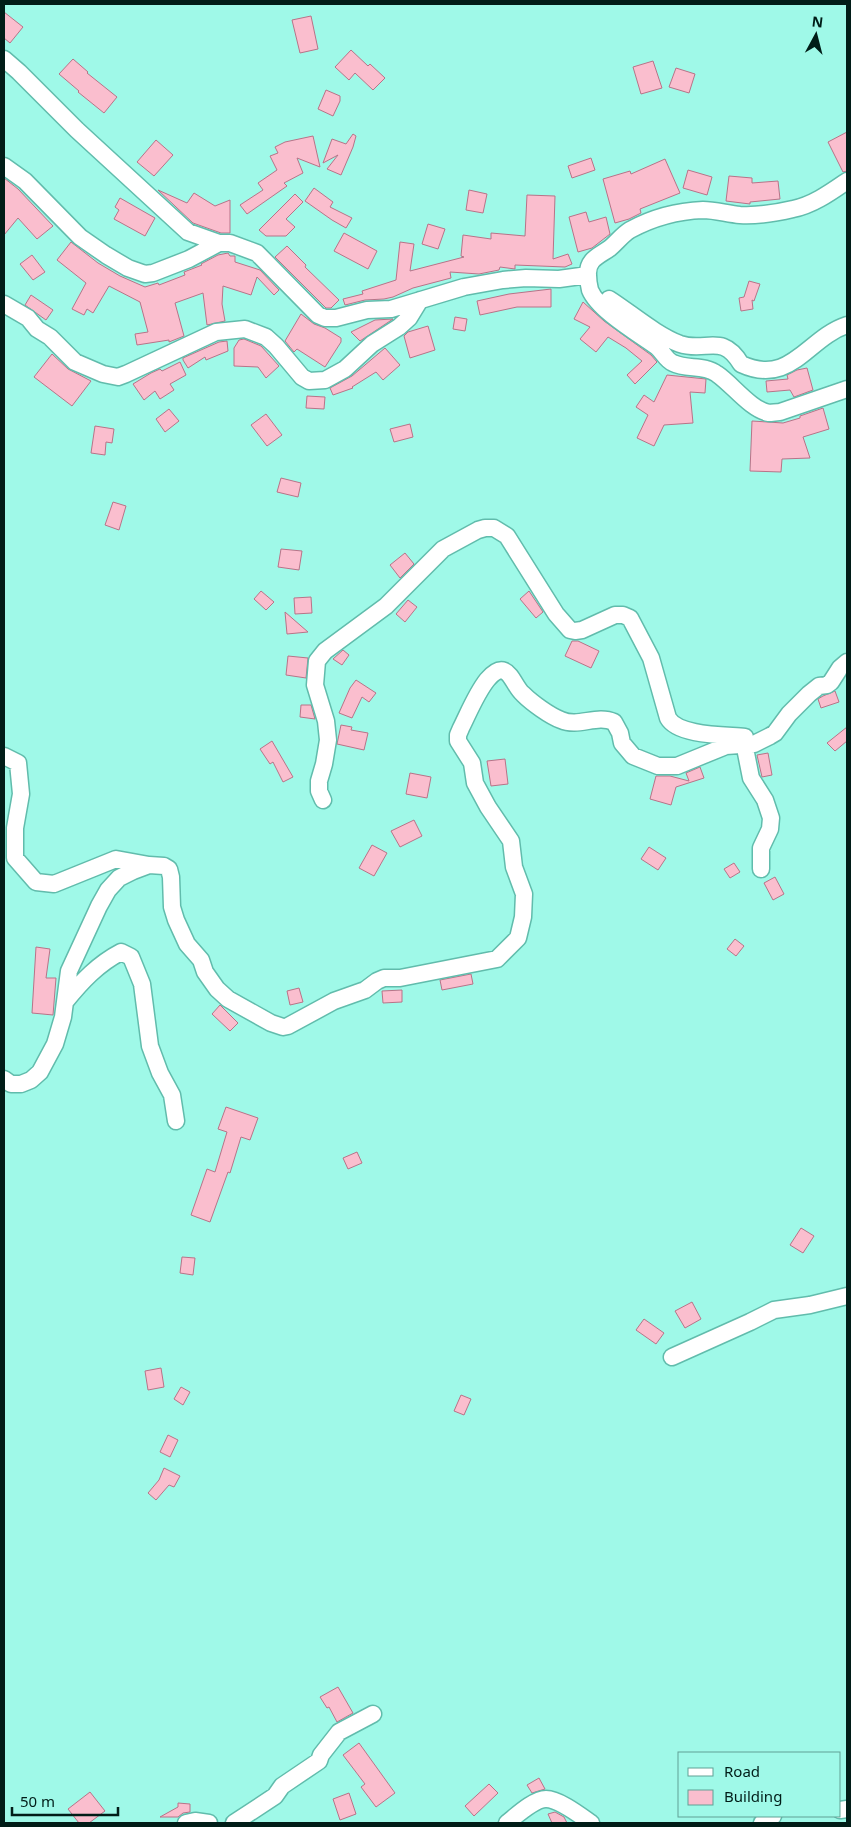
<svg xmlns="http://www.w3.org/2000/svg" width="851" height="1827" viewBox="0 0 851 1827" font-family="'Noto Sans',sans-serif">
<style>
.building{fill:#fabece;stroke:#b87388}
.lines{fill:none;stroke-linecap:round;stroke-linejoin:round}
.minor-casing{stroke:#61bcac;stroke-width:19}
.minor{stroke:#fff;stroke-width:16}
</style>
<rect width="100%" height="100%" fill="#9ff9e8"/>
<path class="building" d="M4 12 23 27 10 43 4 38Z
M311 16 318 49 300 53 292 20Z
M351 50 368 66 370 64 385 78 373 90 355 73 349 80 335 67Z
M73 59 88 72 87 73 117 97 104 113 78 92 79 91 59 74Z
M653 61 662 88 641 94 633 67Z
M676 68 695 74 689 93 669 87Z
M326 90 340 96V101L333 116 318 109Z
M847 132V171L843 172 828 142Z
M353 134 356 136 353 147 341 175 327 169 338 155 323 163 332 139 346 144Z
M313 136 320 167 297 158 303 173 284 183 287 186 247 214 240 205 263 190 258 183 277 170 270 156 278 153 275 147 285 142Z
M156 140 173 155 154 176 137 162Z
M591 158 595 170 572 178 568 166Z
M665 159 680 193 640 209 641 213 629 219 615 223 603 179 630 171 631 174Z
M688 170 712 177 707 195 683 188Z
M729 176 752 178V183L778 181 780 199 750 202V204L726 201Z
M4 178 18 189 53 226 37 239 18 218 4 235Z
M314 188 333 202 330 207 352 218 346 228 332 220 305 201Z
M158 190 187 203 194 193 215 206 230 200V233H221L193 223Z
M469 190 487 194 483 213 466 210Z
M295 194 303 202 286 219 295 227 286 236H266L259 230Z
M527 195 555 196 553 259 568 254 572 264 565 267 515 265V269L500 267 499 270 479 274 450 272 451 278 413 288 393 297 384 299 365 300 345 305 343 299 363 294 362 291 396 280 400 242 414 244 410 271 464 257 461 256 463 235 491 239V233L525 236Z
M120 198 155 218 145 236 114 219 119 210 115 207Z
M586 212 589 222 606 217 610 234 592 248 578 252 569 217Z
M428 224 445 229 438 249 422 244Z
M344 233 377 251 368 269 334 251Z
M71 242 98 263 120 276 145 287 158 283 159 285 185 275 184 272 202 265 201 264 218 255 228 253 230 256H235V262L260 270 279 290 274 295 257 277 251 295 223 286 222 304 225 321 207 325 203 293 175 303 184 336 169 342V340L137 345 135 334 148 332 140 302 109 286 93 313 87 309 84 315 72 309 86 283 57 260Z
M287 246 306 265 305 267 339 300 331 308H326L275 257Z
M32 255 45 272 33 280 20 264Z
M749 281 760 284 754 301 752 300 753 309 741 311 739 298 744 297Z
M551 289V307H517L480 315 477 301 509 294Z
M31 295 53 310 46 320 25 305Z
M583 302 604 321 651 355 657 362 635 384 627 375 642 361 626 348 608 337 596 352 580 339 590 327 574 319Z
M301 314 314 324 325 328 341 338V342L325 367 297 349 294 352 285 341Z
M455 317 467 319 465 331 453 329Z
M393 319 360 341 351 332 375 320Z
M428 326 435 350 410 358 404 336 408 332Z
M244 339 261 346 279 366 266 378 258 367 234 366V348L239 340Z
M227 341 228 351 206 360 205 357 188 368 183 360V358L219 342Z
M385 348 400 365 383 380 376 372 352 387 353 388 333 395 330 388 352 376Z
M52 354 68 369 91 381 72 406 34 377Z
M180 362 186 375 170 384 174 390 160 399 155 391 144 400 133 384 151 373 160 369 162 371Z
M807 368 813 390 794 397 790 390 767 392 766 381 788 379 787 375 797 370Z
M667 375 706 379 705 393 690 392 693 423 664 425 654 446 637 438 648 415 636 407 644 395 654 402Z
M307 396 325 397 324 409 306 408Z
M823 408 829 429 803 437 810 458 782 459 781 472 750 471 752 421 783 423 800 418V416Z
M169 409 179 421 165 432 156 419Z
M266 414 282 435 267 446 251 425Z
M410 424 413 437 394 442 390 429Z
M95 426 114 429 112 443 106 442 105 455 91 453Z
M281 478 301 483 298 497 277 492Z
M113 502 126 506 119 530 105 525Z
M281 549 302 551 299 570 278 567Z
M405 553 414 564 400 578 390 565Z
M261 591 274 602 266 610 254 599Z
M529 591 543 612 536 618 520 599Z
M311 597 312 613 295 614 294 598Z
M408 600 417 607 405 622 396 614Z
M285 612 308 632 287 634Z
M572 641H578L599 651 591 668 565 656Z
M343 650 349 655 342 665 333 659Z
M288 656 308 658 306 678 286 675Z
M356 680 376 693 369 702 362 697 352 718 339 713 350 688Z
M835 691 839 702 821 708 818 699 823 696Z
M301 705H311L315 719 300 717Z
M341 725 352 727 351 730 368 733 364 750 337 744Z
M847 727V741L835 751 827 743Z
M272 741 293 777 283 782 273 762 270 764 260 749Z
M768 753 772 775 762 777 757 755Z
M505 759 508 784 491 786 487 761Z
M700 767 704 778 676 787 671 805 650 799 656 776H670L689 781 686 773Z
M410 773 431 777 427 798 406 794Z
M414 820 422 836 400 847 391 831Z
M372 845 387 853 374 876 359 868Z
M649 847 666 858 658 870 641 859Z
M734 863 740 872 730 878 724 869Z
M775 877 784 894 773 900 764 883Z
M735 939 744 946 736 956 727 949Z
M36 947 50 949 46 978H56L53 1015 32 1013Z
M471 974 473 984 442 990 440 980Z
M299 988 303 1002 290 1005 287 991Z
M402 990V1002L383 1003 382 991Z
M220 1005 238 1023 230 1031 212 1014Z
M226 1107 258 1118 250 1140 241 1137 230 1173 228 1172 210 1222 191 1215 207 1169 215 1172 227 1132 218 1129Z
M357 1152 362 1163 348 1169 343 1158Z
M801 1228 814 1236 803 1253 790 1245Z
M182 1257 195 1258 193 1275 180 1273Z
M692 1302 701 1319 685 1328 675 1311Z
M644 1319 664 1333 656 1344 636 1330Z
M161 1368 164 1387 148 1390 145 1371Z
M181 1387 190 1392 183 1405 174 1399Z
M461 1395 471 1399 464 1415 454 1411Z
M168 1435 178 1440 170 1457 160 1452Z
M164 1468 180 1476 174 1487 169 1485 156 1500 148 1493 159 1480Z
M338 1687 353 1713 337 1722 329 1707 327 1708 320 1697Z
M359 1743 395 1793 376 1807 361 1787 365 1784 343 1755Z
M539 1778 545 1789 532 1793 527 1785Z
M489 1784 498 1793 474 1816 465 1806Z
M90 1792 105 1811 89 1823H79L68 1809Z
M349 1793 356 1814 340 1820 333 1799Z
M178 1803 190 1804V1812L183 1813 178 1817H160L178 1807Z
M555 1812 564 1817 567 1823H552L548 1814Z"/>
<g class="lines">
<g class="minor-casing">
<path id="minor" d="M4 59 19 72 77 130 188 232 219 243
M4 166 25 181 80 237 106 255 128 268 145 274 153 273 189 259 219 243H230L257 253 318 315 325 318H336L367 310 391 309 464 287 503 280 526 278 559 279 588 275C588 280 589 286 590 290 598 310 639 334 657 347 663 352 666 360 673 363 687 370 704 364 717 374 732 384 751 410 769 413 772 413 777 412 780 412L847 389
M588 275C587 259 599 256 610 248 617 242 622 235 630 230 652 218 677 211 703 210 715 210 728 214 740 215 758 216 776 213 793 209 813 205 831 192 847 181
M609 299C631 313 656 335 680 344 706 353 722 332 741 364 791 387 807 338 847 325
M4 304 28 318 37 329 50 337 75 362 103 374 118 377 126 374 216 332 245 329 266 337 276 346 302 377 309 381 325 380 345 369 372 344 399 327 409 318 420 300
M747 745 746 753 751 778 765 800 771 818 770 829 761 848V869
M4 756 18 763 21 794 15 828V858L36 882 54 884 116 859 149 865
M323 800 319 791V781L324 764 328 740 326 721 315 685 317 661 325 651 386 606 443 549 478 530 485 528H494L507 536 556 614 570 630 575 631 582 630 615 615H623L630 618 651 658 668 718C678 736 726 735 745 737
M65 1002C82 981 98 964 121 952L131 957 142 984 150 1046 160 1073 172 1095 176 1121
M4 1079 11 1084H21L31 1080 40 1072 55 1044 63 1017 69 971 99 906 108 890 119 878 133 871 149 865 164 866 169 869 171 877 172 907 176 920 187 944 201 960 205 972 217 989 228 999 271 1023 283 1027 288 1026 334 1001 365 990 377 981 384 978H400L497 959 518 938 523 917 524 894 514 867 511 841 488 807 475 783 472 763 458 741V735L461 728C469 712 476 694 487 680 508 655 512 685 523 694 532 703 550 716 561 720 579 728 596 714 614 722L620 733 622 743 633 756 658 766H677L726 746 754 744 770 736 775 733 789 714 809 694 819 686 827 685 831 682 840 668 847 662
M672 1357 750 1322 774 1310 810 1305 847 1296
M840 1810 847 1809
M186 1823 195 1821 209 1823
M234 1823 275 1796 282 1786 319 1761 321 1755 339 1732 373 1714
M507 1823C516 1816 534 1799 546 1799 559 1799 581 1816 591 1823
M762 1823 773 1816"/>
</g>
<use href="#minor" class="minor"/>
</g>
<rect width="851" height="1827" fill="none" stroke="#011d18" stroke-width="10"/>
<rect x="678" y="1752" width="162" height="65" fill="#9ff9e8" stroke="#60a195"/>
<rect x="688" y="1768" width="25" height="8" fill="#ffffff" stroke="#60a195"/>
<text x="724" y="1777" font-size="15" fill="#011d18">Road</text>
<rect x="688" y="1790" width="25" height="15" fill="#fabece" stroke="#60a195"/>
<text x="724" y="1802" font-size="15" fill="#011d18">Building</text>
<g transform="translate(816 35) rotate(7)" stroke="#9ff9e8" stroke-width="4" paint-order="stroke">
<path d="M0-4L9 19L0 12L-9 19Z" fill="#011d18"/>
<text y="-8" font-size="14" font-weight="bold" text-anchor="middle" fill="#011d18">N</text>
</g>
<path d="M12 1807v8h106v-8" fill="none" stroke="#011d18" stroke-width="2.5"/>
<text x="20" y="1807" font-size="15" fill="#011d18" stroke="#9ff9e8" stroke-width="4" paint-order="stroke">50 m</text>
</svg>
